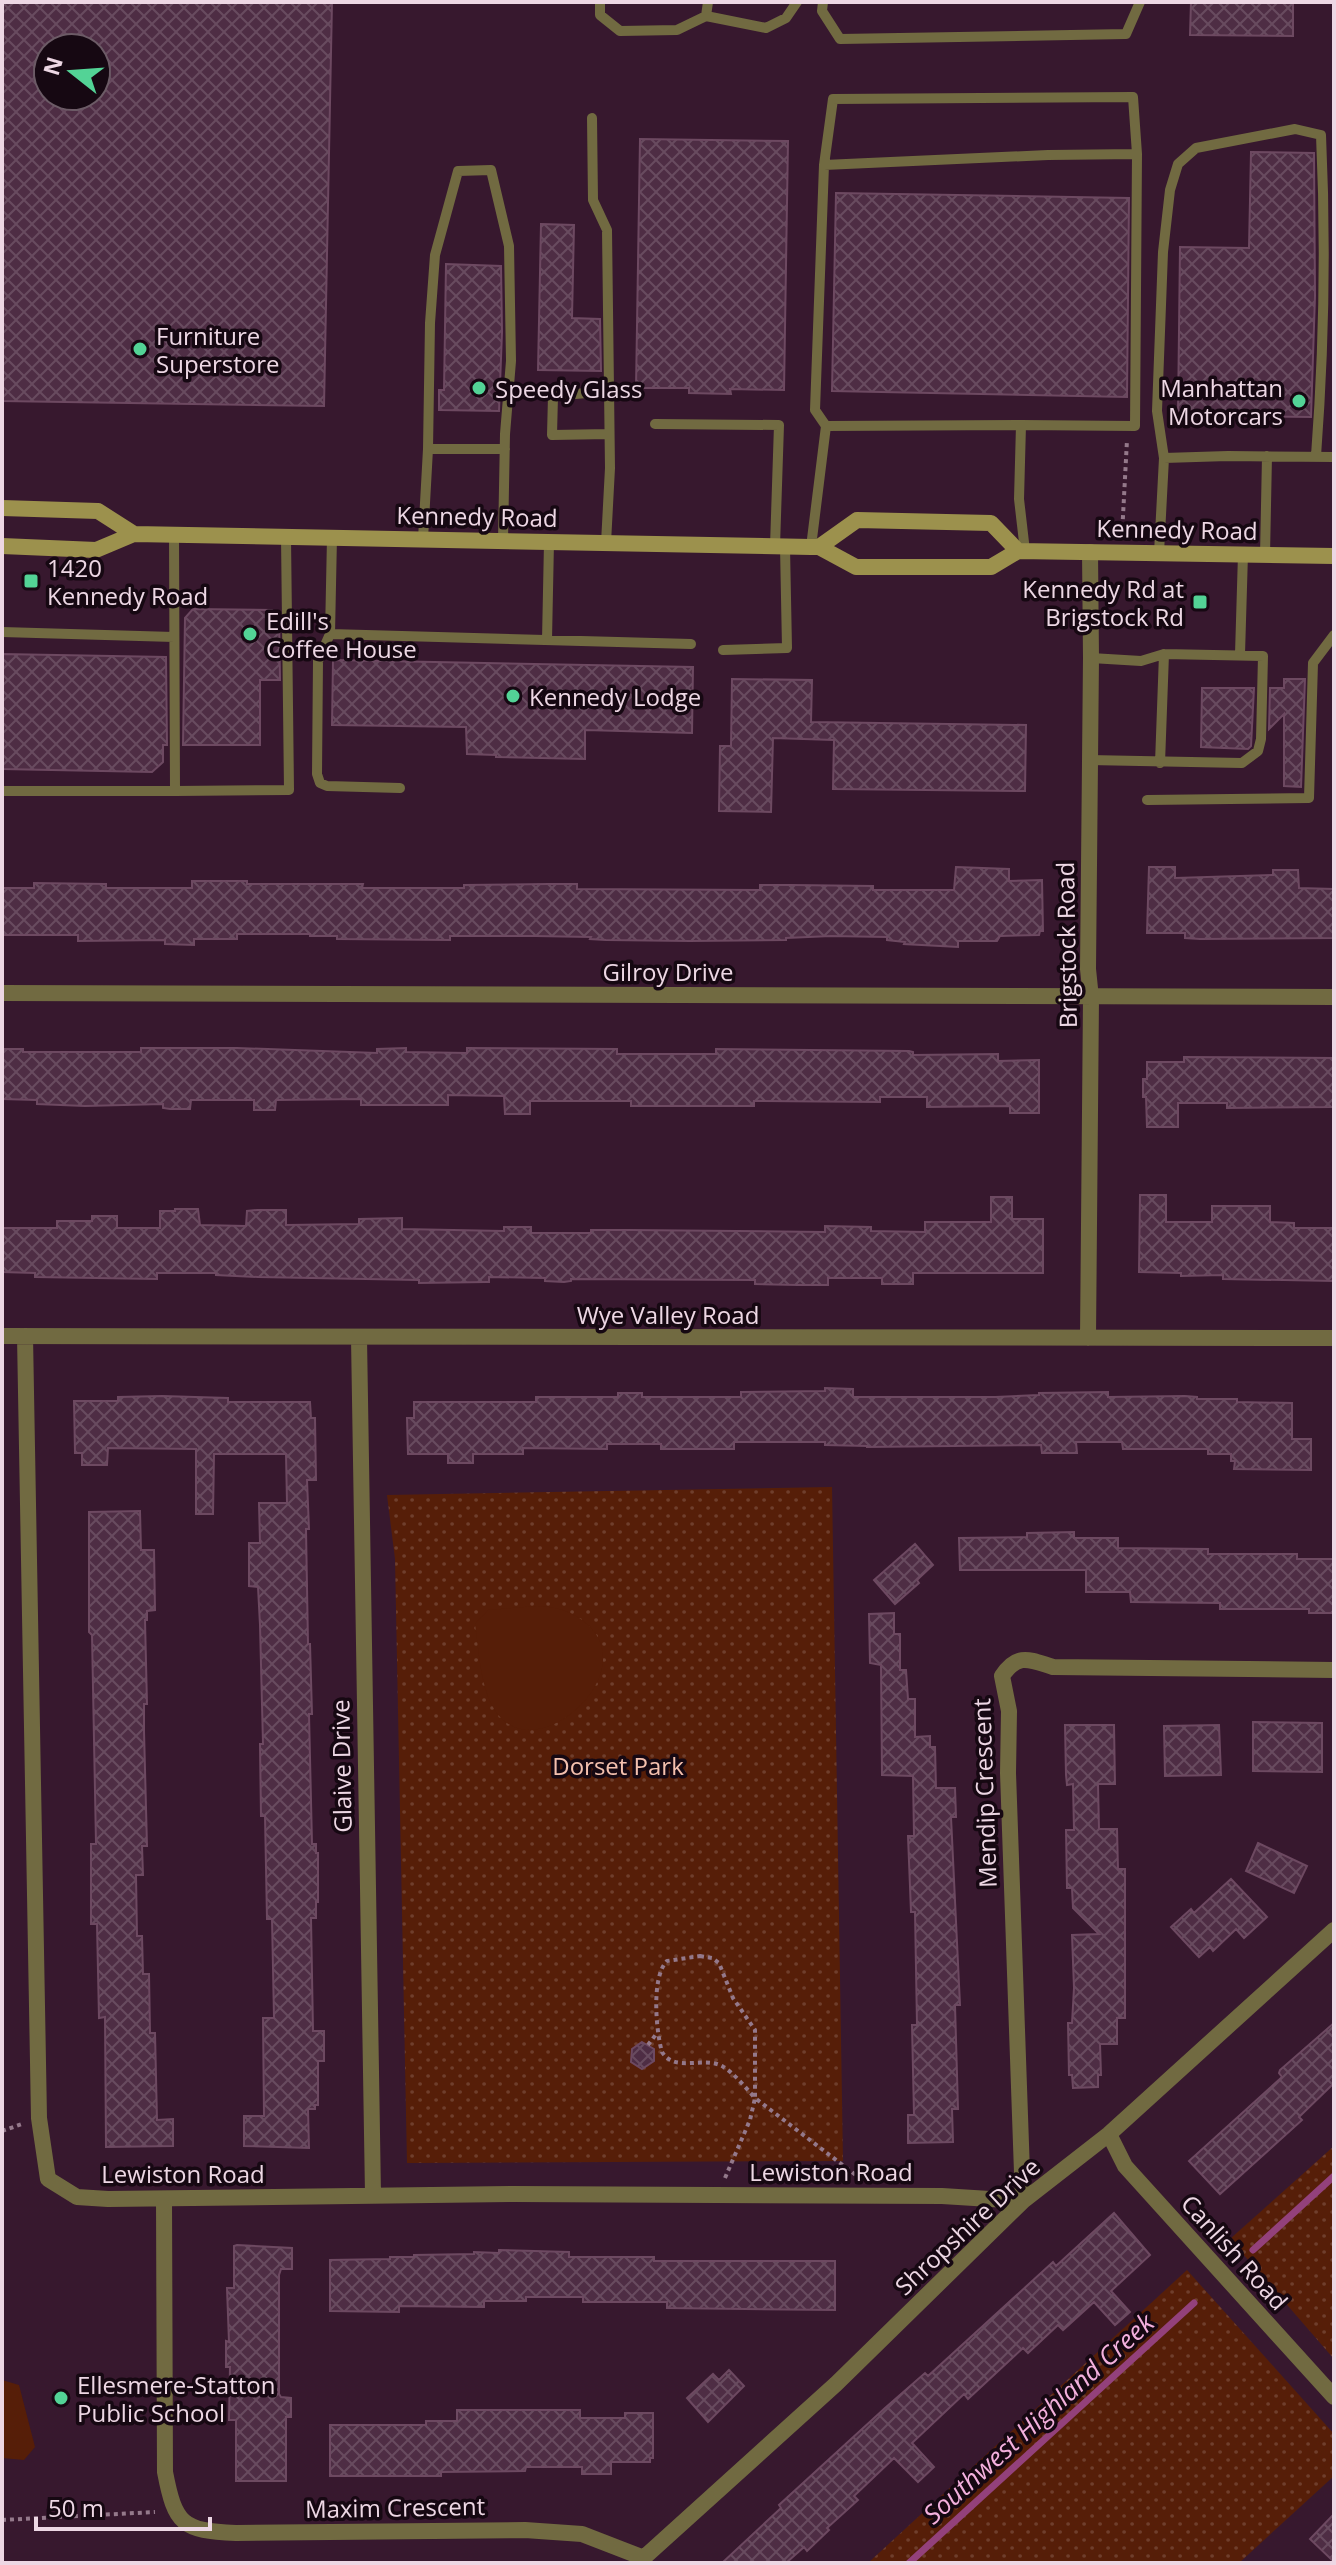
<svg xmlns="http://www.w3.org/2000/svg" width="1336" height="2565" viewBox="0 0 1336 2565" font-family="'Open Sans',sans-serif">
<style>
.grass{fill:url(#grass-dots)}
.garden{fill:#561e08}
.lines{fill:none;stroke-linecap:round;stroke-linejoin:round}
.stream{stroke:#93417b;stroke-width:7}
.building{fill:url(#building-cross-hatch);stroke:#6d4961;stroke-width:2;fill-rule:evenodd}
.path{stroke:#94798b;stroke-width:4;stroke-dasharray:4 4;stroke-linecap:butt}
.service{stroke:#716a41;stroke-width:10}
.minor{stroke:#716a41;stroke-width:16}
.secondary{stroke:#9c914d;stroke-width:16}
.poi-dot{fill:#53d396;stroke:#160812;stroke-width:3}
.labels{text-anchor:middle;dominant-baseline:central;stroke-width:7;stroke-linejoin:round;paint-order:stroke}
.poi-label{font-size:24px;fill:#edd7e4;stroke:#160812;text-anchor:start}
.street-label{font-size:24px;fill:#edd7e4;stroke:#160812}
.park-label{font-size:24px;fill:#f4c0ae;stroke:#160812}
.water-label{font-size:26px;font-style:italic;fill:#f3b0dd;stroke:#160812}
</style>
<defs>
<pattern id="grass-dots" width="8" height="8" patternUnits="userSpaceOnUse" patternTransform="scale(2)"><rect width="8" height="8" fill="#561e08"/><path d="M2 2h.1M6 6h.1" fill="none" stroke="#6f3e2c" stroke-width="1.8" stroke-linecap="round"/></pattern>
<pattern id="building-cross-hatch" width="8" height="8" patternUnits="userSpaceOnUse" patternTransform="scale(2)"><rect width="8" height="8" fill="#4e2d44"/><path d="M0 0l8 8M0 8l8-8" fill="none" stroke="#684b5f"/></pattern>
</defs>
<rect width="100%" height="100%" fill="#37182e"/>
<path class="grass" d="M832 1487 843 2161 407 2163 395 1559 387 1495Z
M1334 2146V2359L1230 2239Z
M1187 2270 1334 2434V2476L1239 2563H868Z"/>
<path class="garden" d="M537 1606C555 1606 574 1612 587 1624 645 1675 530 1775 493 1707 480 1684 479 1650 475 1624L488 1610Z
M2 2380 19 2385 35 2447 24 2460 2 2458Z"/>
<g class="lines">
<path class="stream" d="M1253 2250 1334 2176
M909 2563 1194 2303"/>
</g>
<path class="building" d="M2 2H332L324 406 2 401ZM48 48H96V96H48Z
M1191 2H1293V36L1190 35Z
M640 139 788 141 784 390 730 389 731 394 689 393V388H636Z
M1251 152 1314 153 1315 296 1311 417 1178 415 1180 247 1249 248Z
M836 193 1129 198 1127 397 832 391Z
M541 224 574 225 572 318 600 319 601 371 538 370Z
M446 264 501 266 502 332 499 411 439 410V390H444Z
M193 609 272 610 279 616 280 680H260V745H183L185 618Z
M2 654 166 657 167 745H163V762L152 772 2 769Z
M333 660 693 667 692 733 585 730V759L496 757V755L467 754 466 727 332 725Z
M732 679 812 680 811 722 1026 725 1025 791 833 789 834 740 773 738 771 812 719 811 720 746H731Z
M1284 679H1305L1301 787 1284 786V714L1269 729 1270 688H1284Z
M1202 688H1254L1251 746 1248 749 1201 747Z
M956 867 1009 869V881L1042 880 1043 931H1040L1039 935 1000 936 997 941H958V947L904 944 905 942 887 940V937L831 936 786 938V940L690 941 606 940 590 939 591 937 535 936H450V940L337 939V936H310V934H237V939H194V945L165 944V940L78 941V935H2V888H34V883L106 884V888H192V881H247V884H363L362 888H464V885L549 884H577V889L760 890V885H792L873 886V890H954Z
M1149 867H1175V878L1273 875V870H1298L1299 888 1334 889V938L1200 939 1185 938V933H1147Z
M141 1048H237L377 1053V1049L406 1048V1052L467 1053V1048L617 1049V1054H716V1049L909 1051 913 1052V1055L998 1054V1061L1039 1060V1113H1010V1106L927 1107V1097H880V1102L754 1101V1106H631V1101H530V1114H505L504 1096 448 1095V1105H361V1099L276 1100 275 1110H254V1100H191L190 1109H170L163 1108V1104L85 1106 37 1104V1100L2 1099V1049H23V1052H141Z
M1184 1057 1334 1058V1107L1227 1108V1103H1178V1127H1147L1146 1097H1143V1079H1147V1062H1184Z
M1140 1195H1166V1222H1212V1206H1270V1222L1294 1223V1228H1334V1281L1223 1279V1275L1181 1276V1273L1139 1272Z
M991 1197H1012V1219H1043V1273H913V1284H882V1278H828V1285H798L755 1284V1280L571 1279V1281L564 1282 545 1281V1278L489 1277V1282H487L419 1283V1280L258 1277 216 1275V1273H157V1279L35 1277V1273L2 1272V1228H57V1221H92V1216H117V1228H160V1211H175V1209H198L200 1225 246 1226 247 1211 257 1210H286V1225L359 1224V1219L402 1218V1229L504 1231V1227H531V1233H591V1230H630L825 1232V1226L871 1227V1231L925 1232V1222H991Z
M825 1388 853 1389V1397H995L1039 1395V1393L1108 1392V1397L1185 1396 1197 1397V1399H1237V1402L1292 1403V1439H1311V1470L1234 1469 1235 1461H1231V1454H1208V1449H1123L1122 1442H1076L1077 1453H1042L1041 1445 867 1447V1446L825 1445V1442H734V1449H661V1444H607V1449L523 1448V1454H473V1463H448V1454H408L407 1418H414V1402H536V1397H618V1393H642V1397H741V1392L825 1391Z
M162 1396 228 1398V1402H310L311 1418H315L316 1480H307L309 1529H306L308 1644H310L312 1714H309L312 1844H316V1853H318V1902H316V1918H311L313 2031H324V2061H318V2105H315V2109H308L309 2148 244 2146V2116H264L263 2018H274L272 1919H267L265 1816H261L260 1744H263L260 1625 258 1587 249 1586V1543H260L259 1503H287L286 1454H214L213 1514H196V1449L108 1448 107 1465H82V1453H75L74 1401H118V1397Z
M140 1511 141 1550H154L155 1610 147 1611V1620H145L147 1704H144V1731L147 1846H142L143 1875H136L137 1936H142L143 1974H149L150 2033H155L157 2120 173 2119V2146L106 2147 105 2017 99 2018 97 1924H91V1844H96L92 1635 89 1632V1512Z
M1074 1532V1538H1118V1548L1208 1549V1554H1297V1559H1334V1613H1309V1609H1220V1603L1131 1602 1130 1592H1086V1570H960L959 1538 1027 1537V1533Z
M915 1544 933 1565 917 1580 919 1583 895 1604 874 1580Z
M894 1613V1634H900V1670H906L908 1699H915V1737L930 1736V1747H935L936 1788H955L956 1817H951L960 2005H955L958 2109H952L953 2142 908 2143V2115H914L912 2025H917L915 1912H911L908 1836H914L913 1776 882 1775 881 1665 870 1663 869 1614Z
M1253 1722 1322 1723V1772L1253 1771Z
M1065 1725H1114L1115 1784H1098L1099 1829H1117L1118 1869H1125V2018H1117V2044H1100L1101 2075H1098V2087L1073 2088 1072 2075H1069L1068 2023H1072L1074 1988 1072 1935 1099 1934 1073 1908 1072 1888H1067L1066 1830H1074L1073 1784 1067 1785 1066 1775Z
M1219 1725 1221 1775 1165 1776 1164 1726Z
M1258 1843 1307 1866 1294 1893 1246 1871Z
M1231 1879 1267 1917 1244 1938 1236 1929 1213 1951 1210 1947 1199 1957 1171 1927 1191 1909 1194 1913Z
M1334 2023V2083L1299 2117 1302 2120 1220 2194 1189 2161 1282 2077 1279 2073 1280 2070Z
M642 2042 654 2049V2061L642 2069 631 2062 632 2049Z
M1114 2213 1150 2255 1111 2291 1130 2312 1115 2325 1094 2302 1063 2330 1058 2325 1028 2353 1023 2348 968 2399 964 2394 912 2443 934 2467 918 2482 894 2458 854 2496 858 2500 827 2528 829 2530 807 2551 804 2547 786 2563H722L781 2508 779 2505 885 2408 925 2373 928 2376 1053 2262 1056 2266Z
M237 2245 292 2248V2269H281L279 2275V2394L281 2397 291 2398V2417H286V2481H236V2420H229L230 2367H226V2341L229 2342 227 2288H234V2246Z
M499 2250 569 2252V2257H654V2261H835V2310L667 2308V2302H583V2297H526V2301H484V2307L399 2306V2312L330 2311V2260L390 2259V2257H414V2255L474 2254V2252L499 2253Z
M729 2370 744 2386 708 2422 687 2398 713 2374 719 2380Z
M457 2410H580V2418H625V2413H653V2458H650V2462H611V2474H582V2467H526L525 2471 441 2472V2476H330V2425H426V2421H457Z
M1334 2514V2562L1310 2539Z"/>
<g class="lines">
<path class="path" d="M1122 535 1127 440
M700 1956 712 1958 719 1963 733 1998 755 2030V2098C745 2087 734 2073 722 2066 703 2056 675 2073 662 2052 656 2031 651 1977 667 1961Z
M648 2045 657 2033
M2 2131 22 2124
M725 2178 750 2120 755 2098 857 2176
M2 2520 155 2512"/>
<path class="service" d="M600 2V15L620 31 677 30 706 16 708 2
M823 2 822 11 840 39 1126 34 1140 2
M706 16 766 28 786 18 797 2
M592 118 593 200 607 230 610 468 606 543
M824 165 833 99 1133 97 1137 154 1135 426 1021 425
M609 391 553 396 552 435 609 434
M655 424 779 425 775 546
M826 426 815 410 824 165 1048 155 1137 154
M428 449H505
M1164 458 1157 411 1163 252 1170 190 1178 164 1196 148 1295 129 1321 135C1326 242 1324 350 1316 456
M332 537 330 634 318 661 317 774 320 783 327 786 400 788
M423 539 428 449 430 323 435 255 458 171 491 170 509 246 511 361 505 434 503 541
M811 547 826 426 1021 425 1019 499 1025 551
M1159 553 1164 458 1228 456 1334 457
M1265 555 1267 456
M2 632 174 637
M330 634 691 644
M547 640 549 542
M723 650 787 648 785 547
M1240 654 1243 554
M1089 760 1242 763 1258 751 1261 739 1263 656 1164 654 1141 661 1091 658
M1160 763 1164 654
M2 791H175L174 534
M175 791 289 790 286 537
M1147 800 1309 798 1313 663 1334 635"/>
<path class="minor" d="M2 993 1334 997
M2 1336 1334 1338
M25 1336 39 2118 48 2179 77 2197 108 2199 515 2194 942 2196 1023 2201
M359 1338 373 2194
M1088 1338 1091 998 1088 969 1091 658 1090 552
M1109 2134 1125 2166 1334 2397
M164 2199 165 2472C175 2524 182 2531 236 2533L525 2530 582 2534 644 2558
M1023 2201 1008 1773 1009 1711 1002 1676C1018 1652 1030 1660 1053 1667L1334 1670
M638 2563 836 2384 1023 2201 1109 2134 1334 1930"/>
<path class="secondary" d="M2 508 98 511 134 534
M2 546 96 550 134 534 811 547H819L856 567H991L1018 551 1334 556
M819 547 857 520 991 523 1018 551"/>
</g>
<g class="poi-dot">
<circle cx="140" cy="349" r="8"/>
<circle cx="479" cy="388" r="8"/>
<circle cx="1299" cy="401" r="8"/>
<rect x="23" y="573" width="16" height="16" rx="4"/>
<rect x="1192" y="594" width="16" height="16" rx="4"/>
<circle cx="250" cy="634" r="8"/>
<circle cx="513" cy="696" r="8"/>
<circle cx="61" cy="2398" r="8"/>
</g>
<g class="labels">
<g class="poi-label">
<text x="156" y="335">Furniture<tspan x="156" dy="28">Superstore</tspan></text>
<text x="1283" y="387" text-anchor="end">Manhattan<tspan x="1283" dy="28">Motorcars</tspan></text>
<text x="495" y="388">Speedy Glass</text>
<text x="47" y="567">1420<tspan x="47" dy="28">Kennedy Road</tspan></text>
<text x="1184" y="588" text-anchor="end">Kennedy Rd at<tspan x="1184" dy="28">Brigstock Rd</tspan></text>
<text x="266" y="620">Edill's<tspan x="266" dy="28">Coffee House</tspan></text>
<text x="529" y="696">Kennedy Lodge</text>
<text x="77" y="2384">Ellesmere-Statton<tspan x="77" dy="28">Public School</tspan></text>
</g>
<g class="street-label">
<text transform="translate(477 516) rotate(1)">Kennedy Road</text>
<text transform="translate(1177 529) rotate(1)">Kennedy Road</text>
<text transform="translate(1066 945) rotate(-91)">Brigstock Road</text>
<text x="668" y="971">Gilroy Drive</text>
<text x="668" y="1314">Wye Valley Road</text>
<text transform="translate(341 1766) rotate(-91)">Glaive Drive</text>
<text transform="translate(984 1793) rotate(-92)">Mendip Crescent</text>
<text x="831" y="2171">Lewiston Road</text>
<text x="183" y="2173">Lewiston Road</text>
<text transform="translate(967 2226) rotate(-43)">Shropshire Drive</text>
<text transform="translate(1235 2252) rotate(48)">Canlish Road</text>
<text transform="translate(395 2507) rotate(-1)">Maxim Crescent</text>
</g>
<g class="park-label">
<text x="618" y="1765">Dorset Park</text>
</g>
<g class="water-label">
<text transform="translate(1038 2418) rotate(-42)">Southwest Highland Creek</text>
</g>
</g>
<rect width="1336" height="2565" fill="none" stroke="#edd7e4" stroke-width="8"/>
<g transform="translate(72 72) rotate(287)"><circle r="38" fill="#160812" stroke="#6c5b66" stroke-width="2"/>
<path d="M0-6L14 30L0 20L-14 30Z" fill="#53d396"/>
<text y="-12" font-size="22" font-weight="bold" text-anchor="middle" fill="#edd7e4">N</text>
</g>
<path d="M36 2517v12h174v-12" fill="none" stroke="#edd7e4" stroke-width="4"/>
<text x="48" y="2517" font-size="24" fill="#edd7e4" stroke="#160812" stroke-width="6" paint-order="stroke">50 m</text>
</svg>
